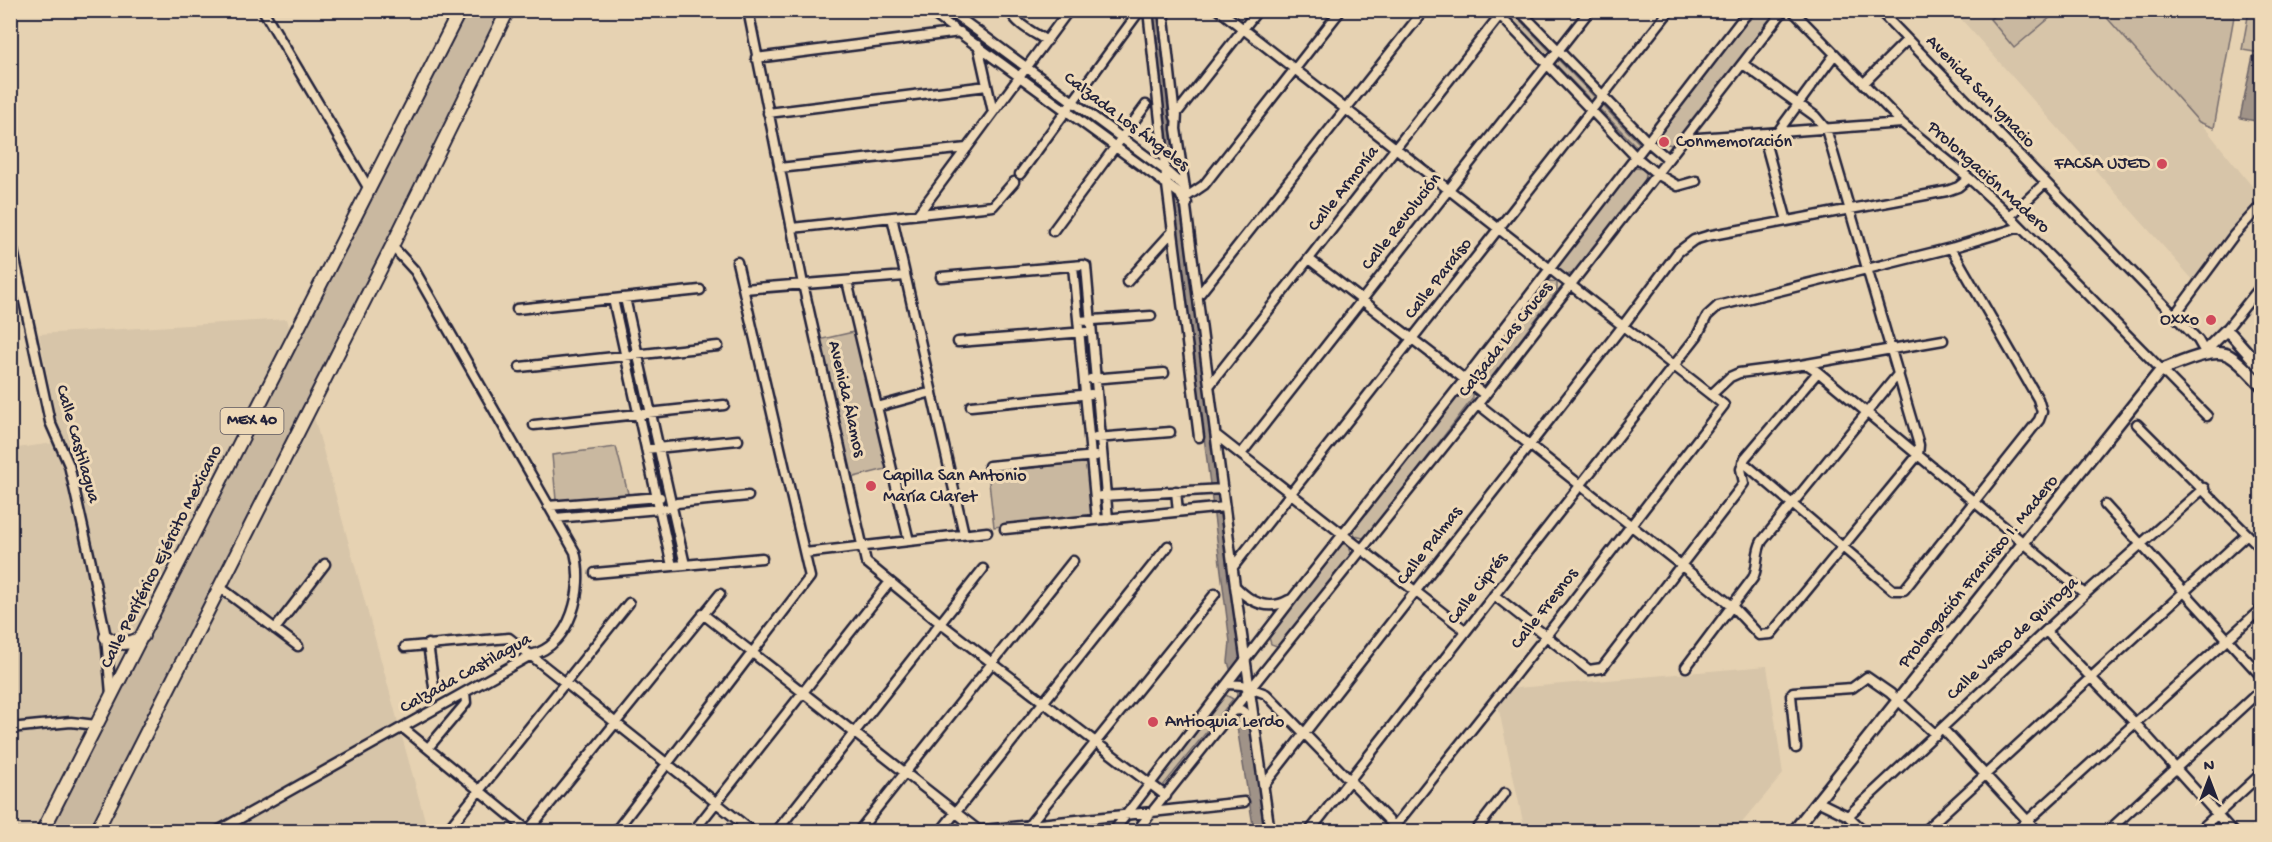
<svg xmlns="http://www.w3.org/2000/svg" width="2272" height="842" viewBox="0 0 2272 842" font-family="'Gochi Hand',sans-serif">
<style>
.built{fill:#d7c5a9}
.green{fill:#c9b8a0;stroke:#766d6e;stroke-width:1.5}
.water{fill:#a09388;stroke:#6e6669;stroke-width:1.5}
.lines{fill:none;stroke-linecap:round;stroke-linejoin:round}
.minor-casing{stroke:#22223b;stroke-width:13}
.major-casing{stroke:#22223b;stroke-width:15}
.highway-casing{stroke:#22223b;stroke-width:16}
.minor{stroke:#eed9b7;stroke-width:8}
.major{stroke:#eed9b7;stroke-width:10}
.highway{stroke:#eed9b7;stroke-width:12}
.poi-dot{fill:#d1495b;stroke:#eed9b7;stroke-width:2}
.labels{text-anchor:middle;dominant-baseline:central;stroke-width:6;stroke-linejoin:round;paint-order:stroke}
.shield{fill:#eed9b7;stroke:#5f5960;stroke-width:1.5}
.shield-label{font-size:16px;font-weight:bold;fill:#22223b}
.street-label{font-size:18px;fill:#22223b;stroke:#eed9b7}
.poi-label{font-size:18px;fill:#22223b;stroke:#eed9b7;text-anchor:start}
</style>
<rect width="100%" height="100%" fill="#e6d2b2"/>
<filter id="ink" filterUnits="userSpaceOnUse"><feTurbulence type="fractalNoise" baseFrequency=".0167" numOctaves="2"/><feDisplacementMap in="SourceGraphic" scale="12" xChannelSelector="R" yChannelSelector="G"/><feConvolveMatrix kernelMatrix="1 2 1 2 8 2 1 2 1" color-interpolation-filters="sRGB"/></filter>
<g filter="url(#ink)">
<path class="built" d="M1954 11H2101L2210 134 2259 195 2194 281Z
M287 319 428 831H11L10 449 61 442 39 334Z
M1767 666 1783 774 1735 831H1525L1497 701 1507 689Z"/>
<path class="green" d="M461 11H505L95 831 44 832Z
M1503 11H1511L1640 144 1636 146Z
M1755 11H1780L1682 136 1672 145 1663 143 1660 135 1663 129Z
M2000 11V10L2058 11 2014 48 1990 19Z
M2101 11H2235L2214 128 2199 122Z
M2249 11H2256L2261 15V53L2242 50Z
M1637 168 1642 169 1646 173 1645 182 1576 272C1567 276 1558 277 1558 265L1632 169Z
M1550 281 1557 282V291L1491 379 1488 382 1477 383 1474 380 1473 375 1539 289Z
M858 331 890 468 850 478 818 340Z
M1458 388 1469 389 1473 393V398L1368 535 1363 538 1355 536 1352 528Z
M616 447 629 497 571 502 556 500 552 455Z
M1087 462 1093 515 994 527 988 473Z
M1344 544 1349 546 1352 556 1282 645 1277 646 1271 644 1268 634 1338 545Z
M1226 695 1233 699 1162 787 1156 782Z"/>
<path class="water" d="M1153 11H1159L1161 49 1177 185 1239 627 1241 690 1251 725 1265 831H1254L1236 721 1237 691 1228 662 1230 642 1174 200V185L1170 164Z
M2253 56 2261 58V122L2240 118Z"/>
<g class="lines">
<g class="minor-casing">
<path id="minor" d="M263 10 369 189
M748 10 803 284 866 562 940 623 1166 796
M928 10 1180 194 1186 207 1235 586 1270 832
M949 10 1165 170 1185 188 1187 204
M1010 10C1016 25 1035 33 1047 41
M1148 10 1167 185 1199 437
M1163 10 1175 117
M1219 10 1724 405 1546 636 1390 832
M1495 10 1636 157 1657 174 1678 186 1696 181
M1519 10 1648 142 1668 159
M1792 10 1902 123 1969 178 2010 216 2207 416
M1879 10 2198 340 2206 354
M978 45 993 112
M756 58 960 32
M1864 83 1907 40
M768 113 987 86
M1777 133 1835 54
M1763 134 1787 221
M1684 139 1902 123
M779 168 967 148
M1020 174 1138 13
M1185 188 1176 129 1177 113 1258 10
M1185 198 1204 185 1341 10
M918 214 1069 10
M2010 216 2045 183
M892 217 964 534
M792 228 993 206 1014 182
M1053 231 1146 105
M10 236 50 422 69 465 91 563 106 637 111 694
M1310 260 1485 395
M1073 266 1097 520
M941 277 1083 265 1086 266 1108 519
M847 281 909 541
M1127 282 1173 231
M744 289 905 276
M1198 296 1424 10
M625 298 685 565
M613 299 672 566
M517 309 700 290
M2174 316 2234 235 2262 204
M1079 321 1151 316
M2225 331 2262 285
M958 342 1085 332
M1801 365H1808L1818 372 2085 594
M520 367 718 346
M1091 379 1164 373
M1209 386 1504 10
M1711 395 1730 377 1739 373 1801 365 1943 340
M1478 404 1731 605 1759 635 1771 634 1918 455 1919 445 1826 129 1815 116 1743 64
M971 406 1091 394
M877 407 932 392
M2137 424 2262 549
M534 425 724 405
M1216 435 1466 631
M1096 438 1170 432
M646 449 738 440
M1241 454 1590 10
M1743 462 1893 590H1904L2039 420 2042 412 2038 399 1951 248
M989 466 1096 456
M1176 491 1178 512
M1101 496 1223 489
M2105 505 2262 677
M548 506 660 497
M555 518 659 509 671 508 677 503 748 496
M1005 529 1225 507
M805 553 987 532
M1233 567 1670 10
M595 573 762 558
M1235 586C1250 602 1268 612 1289 600
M221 588 298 646
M1494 595 1589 670 1602 668 1739 490 1744 483 1741 469 1745 458 1818 372
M703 614 978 830
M275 629 325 564
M2046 631 2135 723 2233 832
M428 644 434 687
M405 647 509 638 753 832
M1686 667 1753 578C1759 566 1755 553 1762 541L1899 373
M1228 684 1242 685 1266 694 1400 832
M1232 711 1241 710 1255 720
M10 728 71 722 96 725
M403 728 530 832
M1942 728 2038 832
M428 748 466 703 465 693
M1796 748 1791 695 1793 692 1852 688 1867 677 1890 693 1936 735
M1264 785 1622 327 1678 252 1694 240 1707 236 1947 191 1958 187 1969 178
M1817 801 1848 816 1865 832
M1848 816 2085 594 2204 488
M1029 825 1215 594
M450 827 629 603
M216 832 531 655C571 645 585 589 575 552L415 271 392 246
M527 832 720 594
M615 832 810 577 737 262
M693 832 889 583
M776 832 983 569
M858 832 1073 561
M940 832 1168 546
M966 832 1244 802
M1113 832 1292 599 1465 379 1743 18 1751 10
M1136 832 1485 395 1784 10
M1309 832 1697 336 1707 316 1718 306 1951 248 2020 227
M1475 832 1505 793
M1923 832 2247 534
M2015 832 2262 608
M2107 832 2262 689
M2198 832 2262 773"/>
</g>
<g class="major-casing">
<path id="major" d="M2206 354 2209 347 2225 331 2231 334 2262 369
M1793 832 2161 370C2178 364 2214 346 2230 356 2242 363 2252 376 2262 386"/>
</g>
<g class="highway-casing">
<path id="highway" d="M106 637C118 645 131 645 143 636
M42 832 460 10
M96 832 392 246 508 10"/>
</g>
<use href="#minor" class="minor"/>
<use href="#major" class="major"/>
<use href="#highway" class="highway"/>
</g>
</g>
<g class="poi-dot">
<circle cx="1664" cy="142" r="6"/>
<circle cx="2162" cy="164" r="6"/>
<circle cx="2211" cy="320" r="6"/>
<circle cx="871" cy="486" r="6"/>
<circle cx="1153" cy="722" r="6"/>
</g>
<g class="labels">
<rect class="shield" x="220.5" y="408" width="63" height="26" rx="4.5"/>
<g class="shield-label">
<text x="252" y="421">MEX 40</text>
</g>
<g class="street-label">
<text transform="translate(1980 92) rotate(46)">Avenida San Ignacio</text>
<text transform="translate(1126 122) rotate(37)">Calzada Los Ángeles</text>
<text transform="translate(1988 178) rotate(42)">Prolongación Madero</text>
<text transform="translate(1344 189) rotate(-52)">Calle Armonía</text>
<text transform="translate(1402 222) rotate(-52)">Calle Revolución</text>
<text transform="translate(1439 279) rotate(-52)">Calle Paraíso</text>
<text transform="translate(1506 340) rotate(-52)">Calzada Las Cruces</text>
<text transform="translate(846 399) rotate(77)">Avenida Álamos</text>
<text transform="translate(77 444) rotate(74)">Calle Castilagua</text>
<text transform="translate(1430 546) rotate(-52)">Calle Palmas</text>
<text transform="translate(162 557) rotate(-63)">Calle Periférico Ejército Mexicano</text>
<text transform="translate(1979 572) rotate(-51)">Prolongación Francisco I. Madero</text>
<text transform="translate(1478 589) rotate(-52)">Calle Ciprés</text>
<text transform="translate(1545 609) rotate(-52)">Calle Fresnos</text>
<text transform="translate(2013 639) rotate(-43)">Calle Vasco de Quiroga</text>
<text transform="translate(466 674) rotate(-29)">Calzada Castilagua</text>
</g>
<g class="poi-label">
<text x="1676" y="142">Conmemoración</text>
<text x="2150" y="164" text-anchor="end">FACSA UJED</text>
<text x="2199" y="320" text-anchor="end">Oxxo</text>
<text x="883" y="476">Capilla San Antonio<tspan x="883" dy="21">María Claret</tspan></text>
<text x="1165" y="722">Antioquia Lerdo</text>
</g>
</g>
<rect width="2272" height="842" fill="none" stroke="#eed9b7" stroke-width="36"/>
<rect x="18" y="18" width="2236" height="806" fill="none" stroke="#22223b" stroke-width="2" filter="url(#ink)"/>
<g transform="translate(2209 779)" stroke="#eed9b7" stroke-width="4.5" paint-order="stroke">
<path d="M0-4.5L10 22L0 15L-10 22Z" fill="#22223b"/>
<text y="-9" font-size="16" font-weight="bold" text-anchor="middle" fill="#22223b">N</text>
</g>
</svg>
